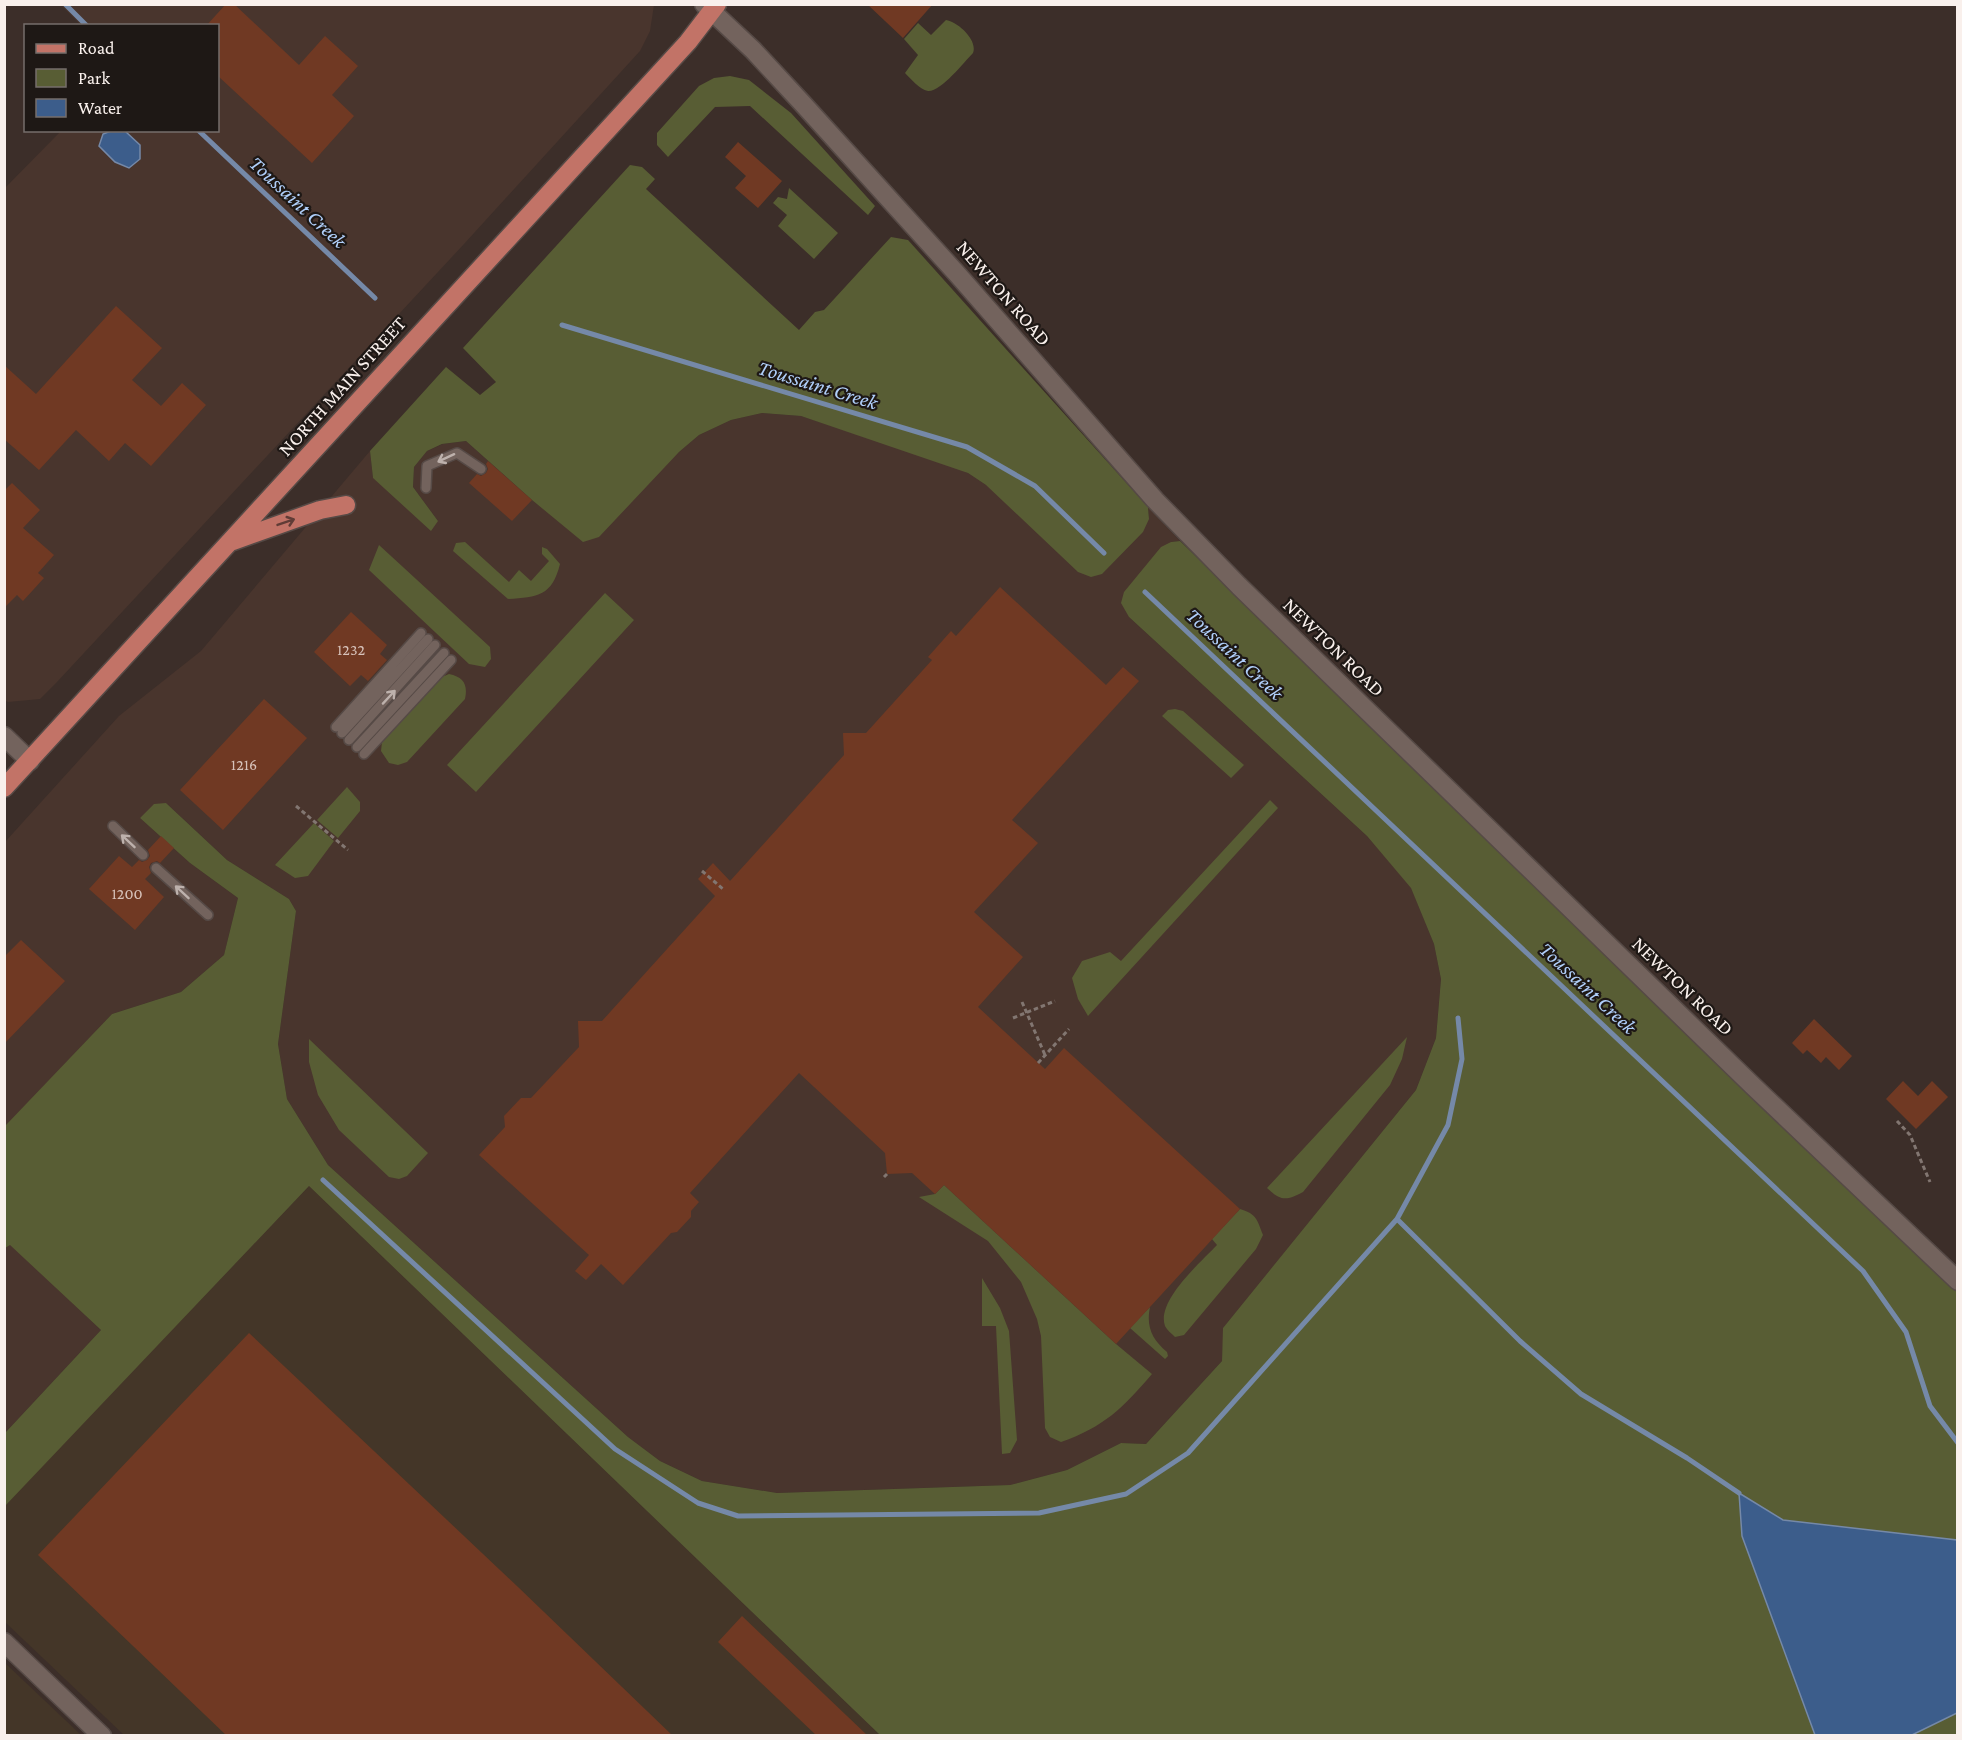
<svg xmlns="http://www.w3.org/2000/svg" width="1962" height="1740" viewBox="0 0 1962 1740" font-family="'Crimson Pro',serif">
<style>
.built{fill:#49352d}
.industrial{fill:#443628}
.green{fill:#585d34}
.water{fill:#3c5d8b;stroke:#7589a8;stroke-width:1.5}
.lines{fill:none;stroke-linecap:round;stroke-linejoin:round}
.stream{stroke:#7589a8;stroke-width:5}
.building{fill:#703923}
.service-casing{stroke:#564a46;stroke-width:12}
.minor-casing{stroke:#564a46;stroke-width:21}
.tertiary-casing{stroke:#564a46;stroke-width:21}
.primary-casing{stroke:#564a46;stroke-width:21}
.path{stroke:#827671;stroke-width:3;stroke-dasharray:4.5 3;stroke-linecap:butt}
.service{stroke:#73635d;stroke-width:9}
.minor{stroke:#73635d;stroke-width:18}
.tertiary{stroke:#73635d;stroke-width:18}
.primary{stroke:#c27367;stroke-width:18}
.oneway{stroke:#bdb1ac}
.oneway2{stroke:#603c36}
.labels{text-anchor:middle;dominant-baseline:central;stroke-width:4.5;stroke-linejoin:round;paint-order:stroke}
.number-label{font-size:16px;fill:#d7c2ba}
.street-label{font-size:20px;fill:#f9f0ec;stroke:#1e1815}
.water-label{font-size:21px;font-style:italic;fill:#b0cffa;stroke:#1e1815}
</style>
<rect width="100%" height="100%" fill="#3c2e29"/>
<path class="built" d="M61 5H654L650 31 640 51 464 244 57 682 40 699 8 702 4 700V189L61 131 218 130V26L81 25Z
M762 413 801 416 951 465 968 473 986 485 1149 519 1148 507 1180 541 1171 542 1129 617 1367 836 1411 887 1434 944 1441 979 1436 1038 1416 1090 1224 1327 1222 1361 1146 1444 1121 1443 1067 1470 1010 1485 777 1493 702 1481 660 1461 628 1437 328 1165 287 1099 278 1044 296 911 289 899 227 860 166 803 140 818 190 863 238 898 224 955 181 992 112 1014 7 1125 5 1144V842L119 716 201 651 370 451 373 478 438 521 413 487 414 467 427 451 443 444 466 441 532 500 583 541 679 452 699 435 731 420Z
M10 1244 101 1330 5 1433 4 1248Z"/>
<path class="industrial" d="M309 1186 880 1735H124L5 1622 4 1506Z
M4 1663H5L81 1735H5Z"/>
<path class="green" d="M946 20C958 22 978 40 973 53 964 62 941 92 928 91 919 89 911 79 905 73L918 55 904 39 918 23 931 35Z
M730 76 749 80 791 113 875 206 868 215 750 106 715 107 668 157 657 145V133L699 86 714 78Z
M630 165 642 167 655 179 646 189 799 330 815 312 824 310 891 237 908 240 1148 507 1149 519 1143 532 1102 574 1091 577 1078 572 986 485 968 473 801 416 762 413 731 420 699 435 679 452 599 537 583 542 532 500 466 441 442 444 427 451 414 467 413 487 438 521 431 531 373 478 370 451 446 367 480 395 496 382 463 348Z
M789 188 838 233 814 259 778 226 787 215 773 203 778 197 787 199Z
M1180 541 1957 1290V1735H880L309 1186 5 1506V1433L101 1330 10 1245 5 1248 4 1144 6 1125 112 1014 181 992 224 955 238 898 190 863 140 818 154 804 166 803 227 860 289 899 296 911 278 1044 287 1099 328 1165 628 1437 660 1461 702 1481 777 1493 1010 1485 1067 1470 1121 1443 1146 1444 1222 1361 1223 1328 1416 1090 1436 1038 1441 979 1434 944 1411 888 1367 836 1129 617 1121 603 1124 592 1161 547 1171 542Z
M465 542 509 582 519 570 531 581 549 561 542 554V547L547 549 560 564C552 596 538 597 508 599L453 551 456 543Z
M379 545 490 647 491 659 485 667 469 664 369 570Z
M605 593 634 620 476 792 447 765Z
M449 674C464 677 468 685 465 699L407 762 398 765 389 763 381 751 382 742 442 677Z
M1175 709 1183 711 1244 765 1231 778 1162 716 1168 710Z
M347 787 360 802V811L338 838 317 820Z
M1270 800 1278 808 1088 1016 1078 999 1072 978 1082 961 1110 952 1121 961Z
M314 823 334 841 308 876 295 878 275 865Z
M1407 1037 1402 1059 1390 1085 1303 1192C1286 1201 1281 1201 1267 1188Z
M309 1039 428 1153 407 1176 399 1179 389 1177 339 1130 318 1095 309 1062Z
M944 1185 1116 1344 1152 1374C1123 1408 1104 1427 1061 1442L1050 1437 1045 1428 1041 1336 1037 1319 1021 1282 988 1241 919 1197 935 1194Z
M1240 1209C1257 1214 1257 1220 1263 1235L1256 1249 1184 1335 1175 1337C1172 1334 1167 1330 1165 1326 1156 1301 1201 1262 1217 1245L1212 1239Z
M982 1278 1000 1308 1009 1331 1017 1440 1010 1453 1002 1454 996 1326H982Z
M1150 1307C1146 1327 1152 1339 1167 1352L1168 1356 1165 1359 1130 1328Z"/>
<path class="water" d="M111 131H125L140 145V159L129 168 115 162 99 146 103 134Z
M1739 1493 1783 1520 1957 1540V1713L1912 1735H1815L1742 1536Z"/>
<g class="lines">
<path class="stream" d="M65 4 87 26
M198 130 375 298
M562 325 967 447 1035 486 1104 553
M1145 592 1863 1271 1906 1332 1930 1406 1958 1443
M323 1180 615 1449 698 1503 738 1516 1039 1513 1126 1494 1188 1453 1397 1219 1448 1125 1462 1059 1458 1018
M1397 1219 1520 1341 1581 1394 1687 1458 1739 1493"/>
</g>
<path class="building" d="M226 4H234L299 65 325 36 358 66 332 95 354 116 312 163 218 76V26H206Z
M867 4H933L903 38Z
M738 142 782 181 758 208 735 188 746 176 725 157Z
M116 306 162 348 132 380 161 406 182 383 206 405 151 466 125 443 109 461 76 430 39 470 4 439V365L36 394Z
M488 461 532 500 512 521 469 483 477 474 481 476 486 473 488 469 486 464Z
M12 483 40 510 23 528 54 555 38 573 44 578 23 601 17 595 4 608V491Z
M1000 587 1106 685 1123 667 1139 681 1012 820 1038 843 974 912 1023 957 978 1007 1045 1069 1064 1048 1240 1209 1116 1344 944 1185 935 1194 912 1173 887 1174 885 1153 799 1073 690 1193 699 1202 691 1211V1217L677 1232 671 1233 623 1285 601 1264 586 1280 575 1271 589 1255 479 1155 505 1127 504 1116 521 1098H531L579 1047 578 1021H602L715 896 698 879 713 863 730 881 844 755 843 733H866L932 660 928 657 951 631 956 636Z
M351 612 387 645 380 654 387 660 368 681 361 675 350 686 314 652Z
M264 699 307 738 223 830 180 790Z
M161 836 174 848 160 863 157 861 151 863 149 867 151 873 145 879 164 897 135 930 89 889 119 856 132 867 139 860 142 862 147 860 150 856 148 850Z
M21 940 65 981 4 1044V957Z
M1814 1019 1852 1056 1839 1070 1826 1057 1821 1063 1807 1050 1803 1054 1792 1043Z
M1903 1081 1918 1096 1932 1081 1948 1097 1916 1129 1886 1099Z
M249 1333 518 1587 673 1736H227L38 1555Z
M742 1616 868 1736H817L718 1642Z"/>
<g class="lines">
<g class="service-casing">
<path id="service" d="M426 488 427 466 457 453 481 469
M336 727 421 633
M342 733 428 639
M349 740 435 645
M357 747 444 653
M364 754 451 660
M113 826 143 855
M156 868 208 915"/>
</g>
<g class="minor-casing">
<path id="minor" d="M4 1642 102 1736"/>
</g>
<g class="tertiary-casing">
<path id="tertiary" d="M704 4 753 50 803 104 958 275 1155 500 1239 586 1752 1085 1958 1281
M4 736 30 761"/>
</g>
<g class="primary-casing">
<path id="primary" d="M233 541 320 510 346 505
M4 788 688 42 717 4"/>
</g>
<path class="path" d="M296 806 348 850
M702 871 723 889
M1022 1002 1045 1055
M1013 1018 1055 1001
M1038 1063 1069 1029
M1897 1121 1910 1135 1930 1182
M884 1177 887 1174"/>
<use href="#service" class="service"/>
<use href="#minor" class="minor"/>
<use href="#tertiary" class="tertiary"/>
<use href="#primary" class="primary"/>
</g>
<defs><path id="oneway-shaft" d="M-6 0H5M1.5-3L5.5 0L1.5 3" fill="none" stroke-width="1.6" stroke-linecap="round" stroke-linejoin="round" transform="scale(1.5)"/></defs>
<g class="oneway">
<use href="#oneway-shaft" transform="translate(446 458) rotate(155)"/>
<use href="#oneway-shaft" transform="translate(389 697) rotate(-47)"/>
<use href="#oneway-shaft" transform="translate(128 841) rotate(-137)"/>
<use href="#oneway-shaft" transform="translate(182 892) rotate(-137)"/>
</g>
<use class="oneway2" href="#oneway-shaft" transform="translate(286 522) rotate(-19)"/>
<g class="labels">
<g class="number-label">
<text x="351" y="649">1232</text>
<text x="244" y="764">1216</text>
<text x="127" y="893">1200</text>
</g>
<g class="street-label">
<text transform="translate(1004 293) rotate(49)">NEWTON ROAD</text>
<text transform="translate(342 386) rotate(-48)">NORTH MAIN STREET</text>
<text transform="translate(1334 647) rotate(44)">NEWTON ROAD</text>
<text transform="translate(1683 986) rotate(44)">NEWTON ROAD</text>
</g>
<g class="water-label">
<text transform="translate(298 202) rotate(43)">Toussaint Creek</text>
<text transform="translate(818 385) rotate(17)">Toussaint Creek</text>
<text transform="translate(1235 654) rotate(43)">Toussaint Creek</text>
<text transform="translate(1588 988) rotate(43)">Toussaint Creek</text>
</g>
</g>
<rect width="1962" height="1740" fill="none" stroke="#f9f0ec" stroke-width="12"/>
<rect x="24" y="24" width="195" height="108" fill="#1e1815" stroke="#766e6b" stroke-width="1.5"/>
<rect x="36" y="44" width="30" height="9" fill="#c27367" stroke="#766e6b" stroke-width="1.5"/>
<text x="78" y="54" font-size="18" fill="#f9f0ec">Road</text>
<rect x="36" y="69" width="30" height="18" fill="#585d34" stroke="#766e6b" stroke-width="1.5"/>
<text x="78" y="84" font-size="18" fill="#f9f0ec">Park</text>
<rect x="36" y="99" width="30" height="18" fill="#3c5d8b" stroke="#766e6b" stroke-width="1.5"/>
<text x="78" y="114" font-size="18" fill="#f9f0ec">Water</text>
</svg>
